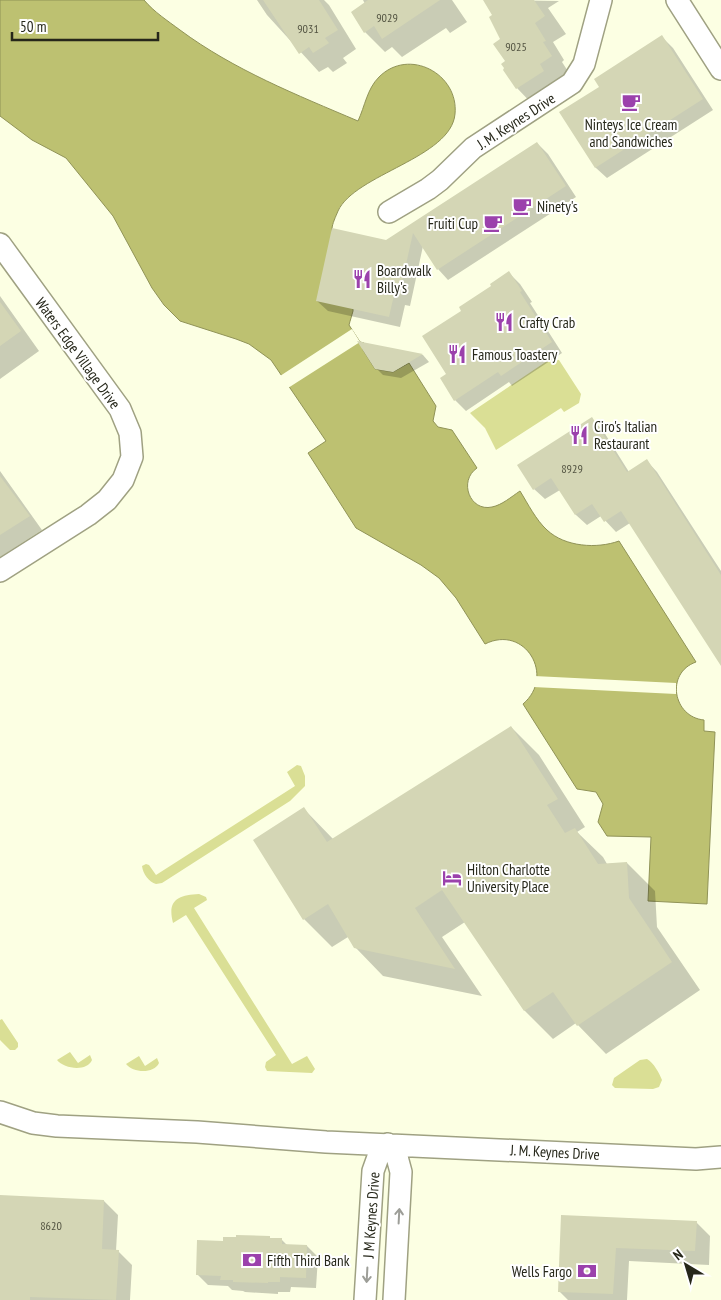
<svg xmlns="http://www.w3.org/2000/svg" width="721" height="1300" viewBox="0 0 721 1300" font-family="'PT Sans Narrow',sans-serif">
<style>
.green{fill:#dadf95}
.water{fill:#bdc171;stroke:#909357}
.pier{fill:#fcffe3}
.shadow{fill:#0003}
.building{fill:#d4d6b5}
.lines{fill:none;stroke-linecap:round;stroke-linejoin:round}
.minor-casing{stroke:#9fa182;stroke-width:24}
.minor{stroke:#fff;stroke-width:21}
.oneway{stroke:#9d9e98}
.labels{text-anchor:middle;dominant-baseline:central;stroke-width:4;stroke-linejoin:round;paint-order:stroke}
.number-label{font-size:12px;fill:#525341}
.street-label{font-size:15px;fill:#26271a;stroke:#fff}
.poi-label{font-size:15px;fill:#26271a;stroke:#fff;text-anchor:start}
</style>
<rect width="100%" height="100%" fill="#fcffe3"/>
<path class="green" d="M550 359 559 360 581 394 579 403 564 412 561 408 496 450 485 428 470 413Z
M297 765 301 766 305 776V786L290 801 162 883 156 884C149 882 143 874 142 866L146 864 149 865 156 875 295 786 287 772Z
M199 894 206 897 207 900 194 908 292 1064 307 1056 315 1069 312 1073 267 1071 265 1067 266 1062 276 1055 186 915 173 923C167 900 178 895 199 894Z
M2 1019 18 1043V1047L15 1050H10L0 1040V1020Z
M70 1052 78 1063 90 1055 92 1060C87 1072 64 1069 57 1060Z
M139 1056 145 1066 157 1058 159 1063C154 1074 133 1073 126 1064Z
M647 1059C654 1063 659 1073 662 1080L659 1087 653 1089 615 1088 612 1085 614 1078 640 1060Z"/>
<path class="water" d="M0 0H144C154 12 168 21 180 30 234 70 297 95 358 121 365 106 367 89 379 77 409 47 459 74 455 114 451 158 355 174 338 211 336 216 332 224 332 229 332 235 336 242 337 248 340 261 354 300 353 311 352 315 350 321 349 325L360 342 364 343 363 350 375 369 393 372 409 363 436 406 433 421 438 427 452 430 477 468C458 481 470 512 492 507 502 505 511 497 520 491 528 504 536 520 547 530 565 547 597 549 619 541L696 662C665 673 673 717 704 720V731L715 732 707 904 648 901 651 837 607 836 598 822 603 804 596 792 577 789 523 704C556 676 525 624 485 644L456 598 439 578 421 565 356 528 308 453 326 441 271 360 249 344 236 339 180 321 164 305 152 288 113 216 66 158 32 140 0 116Z"/>
<path class="pier" d="M352 329 360 342 288 388 280 376Z
M534 676 676 683V694L533 687Z"/>
<path class="shadow" d="M257 0H324L329 5 356 49 343 58 347 63 333 72 328 67 319 72 267 15Z
M363 0H452L467 22 450 33 446 28 402 57 392 47 385 52 365 32 352 12 365 4Z
M484 0 559 1 548 8 566 34 553 42 564 60 562 62 571 76 536 108 517 88 506 62 502 39 494 15Z
M662 37 673 48 713 110 607 178 596 168 561 112 601 87Z
M537 143 548 154 576 197 448 280 438 269 423 246 410 306 405 305 400 327 328 311 317 301Z
M509 273 520 284 532 302 530 303 562 353 512 386 509 382 466 411 455 400 442 379 448 375 463 311Z
M0 296 39 351 0 379Z
M360 343 423 355 429 362 401 378 383 375 376 368Z
M591 419 602 429 629 472 647 461 657 472 721 571V661L630 523 616 532 601 516 587 525 576 515 560 490 545 499 534 489Z
M0 471 42 530 0 557Z
M511 727 539 755 585 827 577 832 603 857 607 864 627 863 655 891 657 927 700 990 606 1054 576 1023 553 1039 525 1011 465 922 442 937 482 996 383 976 355 947 348 937 332 947 304 919 255 841 304 809 334 840Z
M0 1196 104 1201 118 1215 116 1251H118L132 1265 130 1300H0Z
M562 1216 696 1222 710 1236 709 1265 629 1261 627 1300H568L559 1291Z
M271 1240H282L288 1246H307L318 1257 316 1288 291 1287 290 1292H278V1294L245 1292 243 1291 232 1290 228 1286 208 1285 197 1274 224 1242Z"/>
<path class="building" d="M263 0H319L338 30 325 38 329 43 313 53 309 47 299 54Z
M368 0H440L382 39 374 26 364 33 351 12Z
M483 0H534L545 16 535 23 546 41 543 42 552 56 540 64 544 71 516 89 503 70 504 68 501 64 505 61 493 44 500 39 489 17 492 15Z
M662 35 703 99 595 168 559 112 599 87 594 79Z
M537 142 566 186 437 270 413 233 399 296 394 295 389 317 316 301 332 228 386 240Z
M509 271 522 291 520 292 552 342 501 376 498 372 454 401 440 378 446 374 422 336 461 311 459 307 491 286 490 284Z
M0 302 21 331 0 346Z
M357 341 423 354 393 372 375 369Z
M592 417 627 472 647 459 721 575V666L621 511 604 522 592 504 575 515 551 478 533 490 517 465Z
M0 476 30 516 0 535Z
M511 726 558 799 547 805 565 833 575 828 598 864 627 862 629 898 672 962 577 1026 553 992 524 1011 442 890 415 908 455 969 354 948 328 904 303 920 253 840 304 807 327 842Z
M0 1195 104 1200 102 1249 119 1250 116 1300 30 1297V1300H0Z
M561 1215 697 1221 695 1251 616 1248 613 1294 558 1292Z
M236 1235 270 1236V1238H282V1244L307 1245 306 1278 280 1277V1282H268V1283L233 1282V1280H220L221 1276 196 1275 197 1240 223 1241V1237H236Z"/>
<g class="lines">
<g class="minor-casing">
<path id="minor" d="M677 0 721 69
M389 212 428 189 440 180 473 148 572 83 584 64 601 0
M0 244 120 409 130 433 132 457 123 480 107 500 88 515 0 571
M0 1112 33 1123 57 1126 197 1132 326 1142 696 1159 721 1157
M388 1144 397 1157 401 1172 394 1300
M365 1300 373 1171 378 1157 388 1144"/>
</g>
<use href="#minor" class="minor"/>
</g>
<defs><path id="oneway-shaft" d="M-6 0H5M1.5-3L5.5 0L1.5 3" fill="none" stroke-width="1.6" stroke-linecap="round" stroke-linejoin="round" transform="scale(1.25)"/></defs>
<g class="oneway">
<use href="#oneway-shaft" transform="translate(399 1216) rotate(-87)"/>
<use href="#oneway-shaft" transform="translate(367 1275) rotate(93)"/>
</g>
<defs>
<g id="cafe-bare" transform="scale(1.5)"><path d="M-5.5-4.5H6V0H3Q3 3.5 0 3.5H-2.5Q-5.5 3.5-5.5 0ZM3-3.2v2h1.7v-2ZM-6 4.5H4V6H-6Z" fill="#9b41ac" stroke="#fff" stroke-width="2.5" paint-order="stroke"/></g>
<g id="restaurant-bare" transform="scale(1.5)"><path d="M-5-6h1v4h1v-4h1v4h1v-4h1v5L-1.5 .5V6h-2V.5L-5-1ZM5-6V6H3V1.5H1.5Q1.5-4 5-6Z" fill="#9b41ac" stroke="#fff" stroke-width="2.5" paint-order="stroke"/></g>
<g id="hotel-bare" transform="scale(1.5)"><path d="M-6-4.5h1.5V1H6V5H4.5V3h-9V5H-6ZM-4 0a1.8 1.8 0 1 1 3.6 0ZM.5 0V-2.5h3Q6-2.5 6 0Z" fill="#9b41ac" stroke="#fff" stroke-width="2.5" paint-order="stroke"/></g>
<g id="bank-bare" transform="scale(1.5)"><path d="M-6-4H6V4H-6ZM0-2.3a2.3 2.3 0 1 0 0 4.6a2.3 2.3 0 1 0 0-4.6Z" fill="#9b41ac" stroke="#fff" stroke-width="2.5" paint-order="stroke"/></g>
</defs>
<g fill-rule="evenodd">
<use href="#cafe-bare" x="631" y="102"/>
<use href="#cafe-bare" x="522" y="206"/>
<use href="#cafe-bare" x="493" y="223"/>
<use href="#restaurant-bare" x="362" y="279"/>
<use href="#restaurant-bare" x="504" y="322"/>
<use href="#restaurant-bare" x="457" y="354"/>
<use href="#restaurant-bare" x="579" y="435"/>
<use href="#hotel-bare" x="452" y="878"/>
<use href="#bank-bare" x="252" y="1260"/>
<use href="#bank-bare" x="587" y="1271"/>
</g>
<g class="labels">
<g class="number-label">
<text x="387" y="17">9029</text>
<text x="308" y="28">9031</text>
<text x="516" y="46">9025</text>
<text x="572" y="468">8929</text>
<text x="51" y="1225">8620</text>
</g>
<g class="street-label">
<text transform="translate(516 121) rotate(-33)">J. M. Keynes Drive</text>
<text transform="translate(78 353) rotate(54)">Waters Edge Village Drive</text>
<text transform="translate(555 1152) rotate(3)">J. M. Keynes Drive</text>
<text transform="translate(371 1215) rotate(-86)">J M Keynes Drive</text>
</g>
<g class="poi-label">
<text x="631" y="124" text-anchor="middle">Ninteys Ice Cream<tspan x="631" dy="17">and Sandwiches</tspan></text>
<text x="537" y="206">Ninety's</text>
<text x="478" y="223" text-anchor="end">Fruiti Cup</text>
<text x="377" y="270">Boardwalk<tspan x="377" dy="17">Billy's</tspan></text>
<text x="519" y="322">Crafty Crab</text>
<text x="472" y="354">Famous Toastery</text>
<text x="594" y="426">Ciro's Italian<tspan x="594" dy="17">Restaurant</tspan></text>
<text x="467" y="869">Hilton Charlotte<tspan x="467" dy="17">University Place</tspan></text>
<text x="267" y="1260">Fifth Third Bank</text>
<text x="572" y="1271" text-anchor="end">Wells Fargo</text>
</g>
</g>
<g transform="translate(686 1265) rotate(322)" stroke="#ffffff" stroke-width="4" paint-order="stroke">
<path d="M0-4L9 19L0 12L-9 19Z" fill="#26271a"/>
<text y="-8" font-size="14" font-weight="bold" text-anchor="middle" fill="#26271a">N</text>
</g>
<path d="M12 32v8h146v-8" fill="none" stroke="#26271a" stroke-width="2.5"/>
<text x="20" y="32" font-size="15" fill="#26271a" stroke="#ffffff" stroke-width="4" paint-order="stroke">50 m</text>
</svg>
